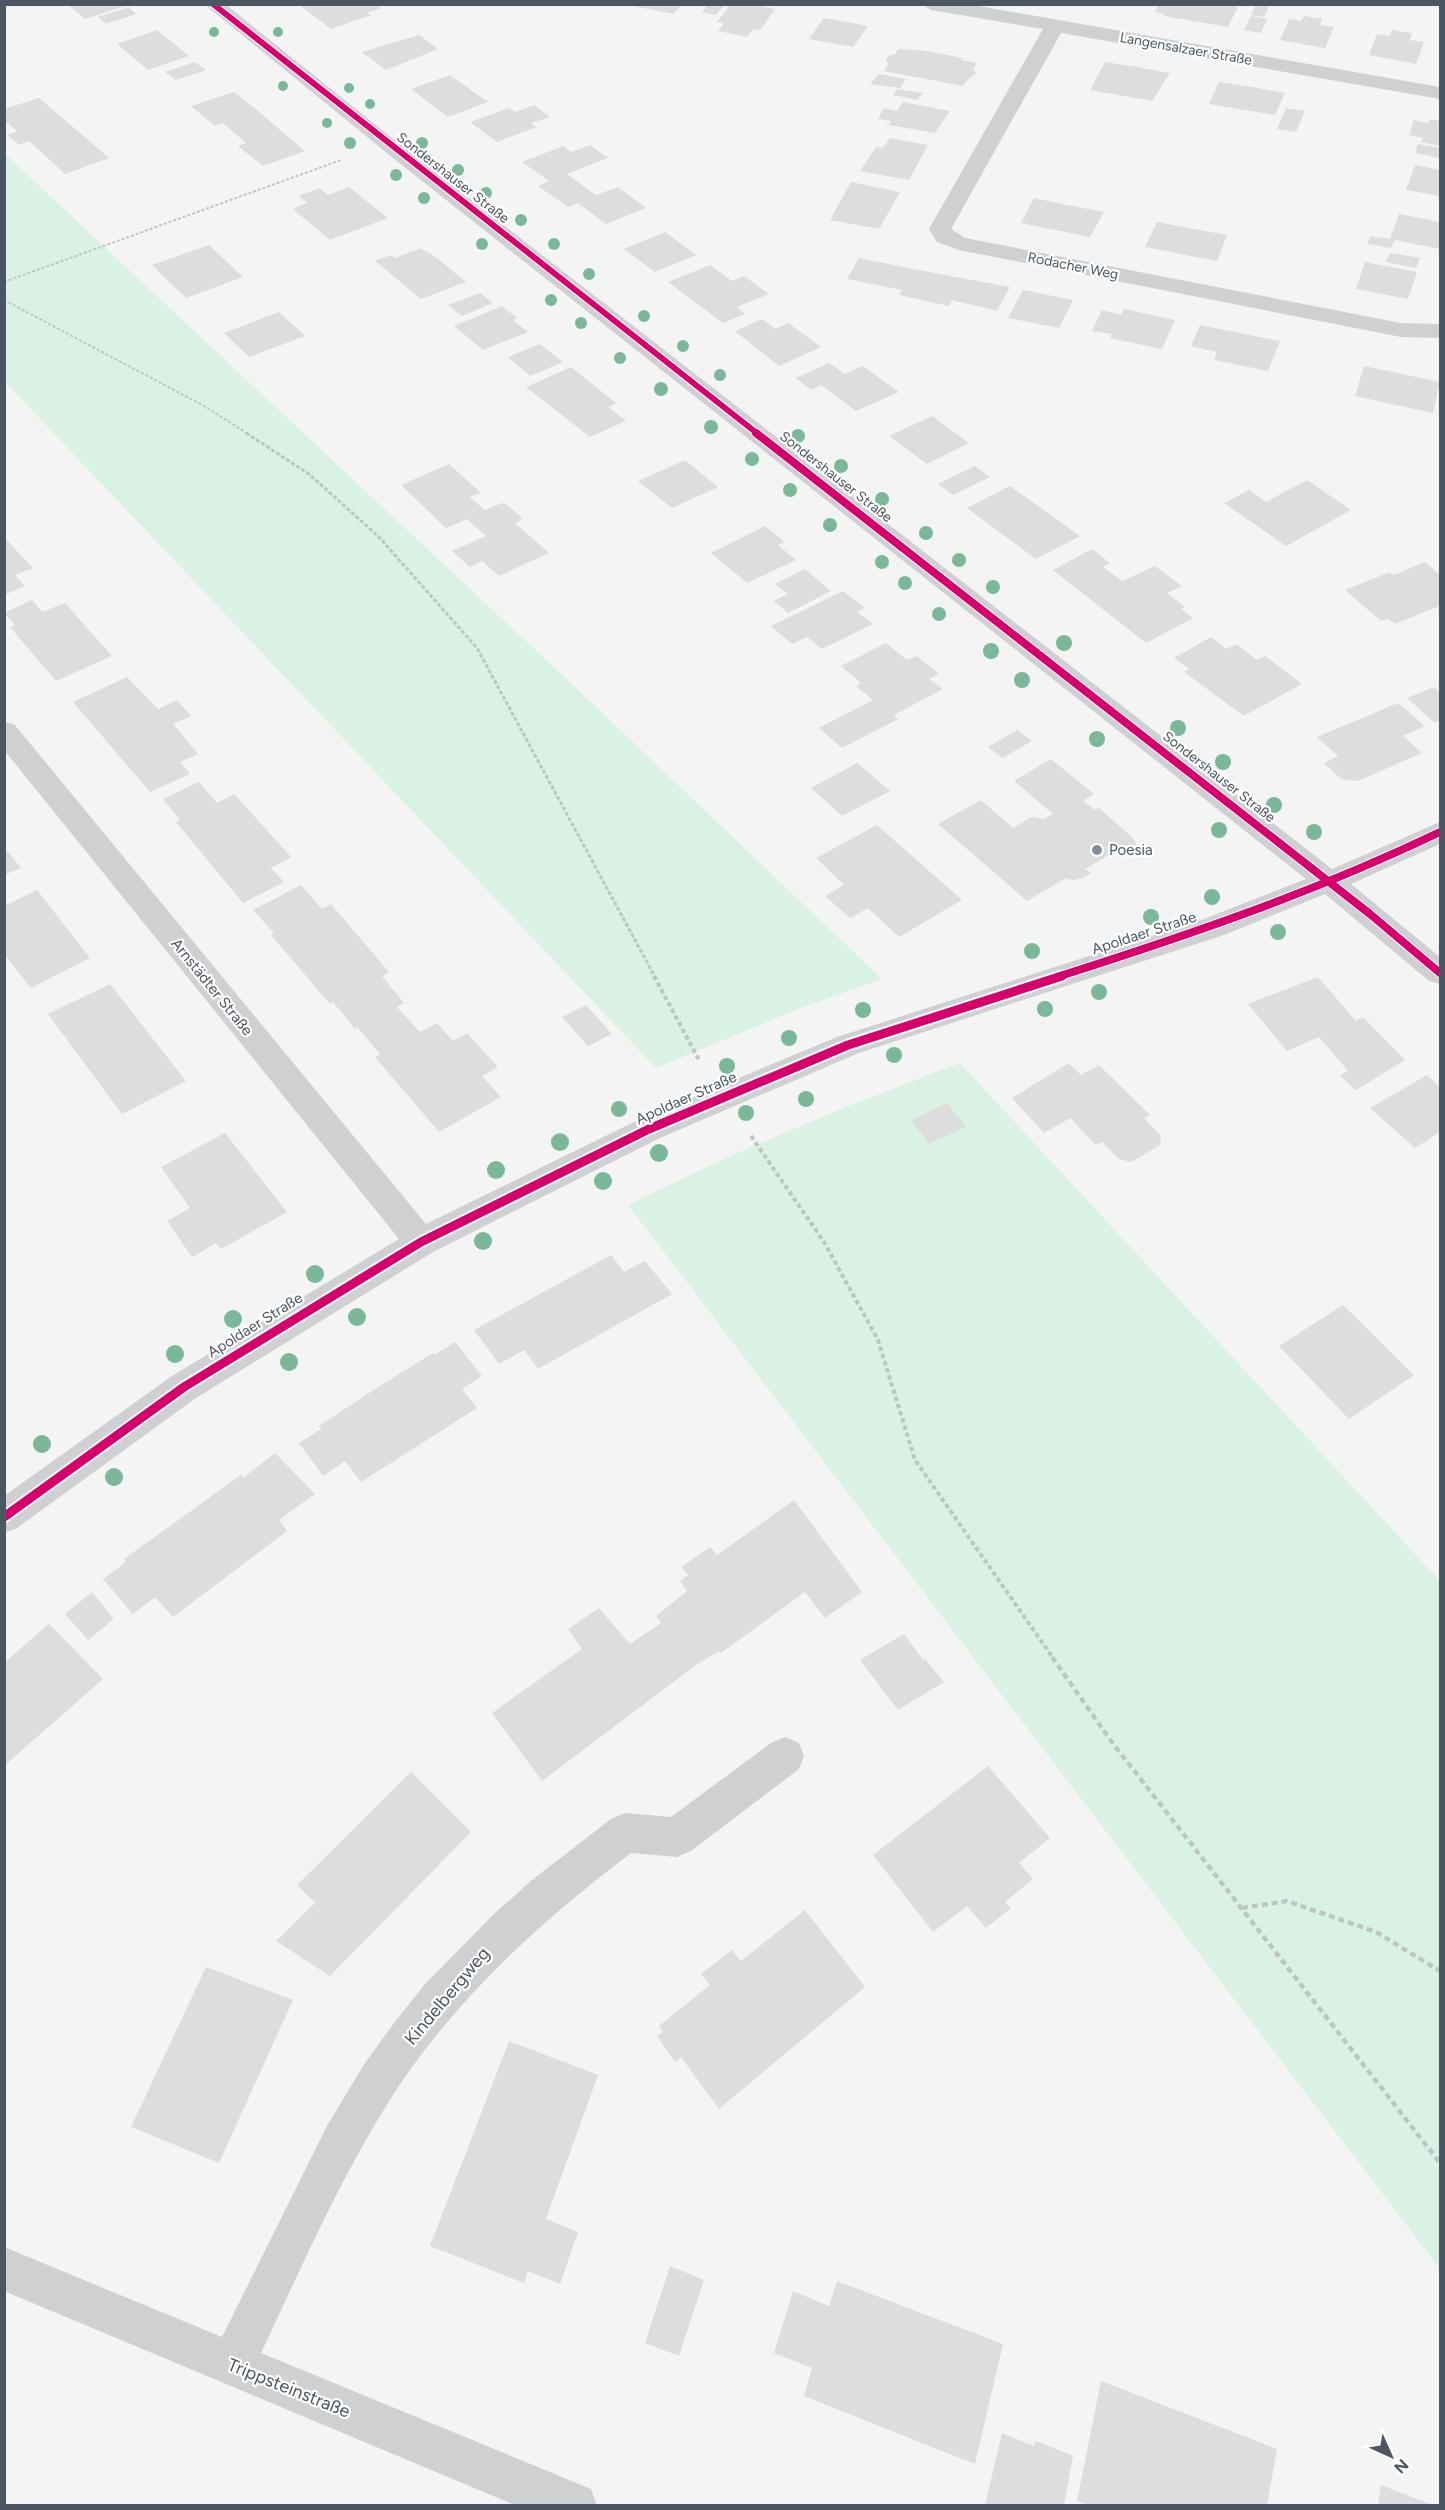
<svg xmlns="http://www.w3.org/2000/svg" width="1445" height="2510" viewBox="0 0 1445 2510" font-family="Figtree,sans-serif">
<style>
.green{fill:#d9f2e3}
.building{fill:#ddddde}
.lines{fill:none;stroke-linecap:round;stroke-linejoin:round}
.path-far3{stroke:#bcc7c4;stroke-width:2;stroke-dasharray:3 2;stroke-linecap:butt}
.path-far2{stroke:#bcc7c4;stroke-width:3;stroke-dasharray:4 2;stroke-linecap:butt}
.path-far1{stroke:#bcc7c4;stroke-width:4;stroke-dasharray:4.5 3;stroke-linecap:butt}
.path{stroke:#bcc7c4;stroke-width:4.5;stroke-dasharray:6 4;stroke-linecap:butt}
.street{fill:#ced0d2;fill-rule:evenodd}
.cycleway-far2-casing{stroke:#fff;stroke-width:8}
.cycleway-far1-casing{stroke:#fff;stroke-width:10}
.cycleway-casing{stroke:#fff;stroke-width:13}
.cycleway-far2{stroke:#d6006c;stroke-width:6}
.cycleway-far1{stroke:#d6006c;stroke-width:8}
.cycleway{stroke:#d6006c;stroke-width:9}
.tree{fill:#7ab899}
.poi-dot{fill:#868d94;stroke:#fff;stroke-width:2}
.labels{text-anchor:middle;dominant-baseline:central;stroke-width:4.5;stroke-linejoin:round;paint-order:stroke}
.far-street-label{font-size:14px;fill:#4a5661;stroke:#fff}
.poi-label{font-size:15px;fill:#4a5661;stroke:#fff;text-anchor:start}
.street-label{font-size:15px;fill:#4a5661;stroke:#fff}
.near-street-label{font-size:18px;fill:#4a5661;stroke:#fff}
</style>
<rect width="100%" height="100%" fill="#f4f4f4"/>
<path class="green" d="M4 153 575 687 882 979 798 1009 656 1068 5 382Z
M960 1063 1440 1581V2269L628 1205C738 1150 845 1106 960 1063Z"/>
<path class="building" d="M67 4H128V5L85 19Z
M298 4H376L381 8 367 13 371 15 331 29Z
M635 4H682L674 14 633 6Z
M708 4H725L716 15 702 12Z
M731 4H750L775 9 760 30 753 29 747 37 718 31 724 23 717 22Z
M1159 4H1225L1238 7 1228 27 1164 16 1165 14 1155 12Z
M1256 4H1270L1264 17 1251 15Z
M129 7 136 14 106 24 98 17Z
M1251 16 1267 19 1261 33 1244 30Z
M1304 16 1322 19 1320 25 1334 27 1325 48 1280 40 1289 19 1301 21Z
M824 18 868 26 853 47 809 39Z
M157 30 189 56 148 70 117 44Z
M1392 30 1412 33 1410 40 1424 42 1416 64 1369 55 1377 34 1390 36Z
M419 35 438 49 386 70 362 52Z
M899 49 928 51 962 58 961 60 977 63 973 70 977 73 968 79 963 86 884 71 889 63 886 60 888 56 895 54Z
M195 62 206 70 176 80 165 72Z
M1105 62 1137 67 1170 73 1152 101 1090 90Z
M878 74 906 79 900 88 871 84Z
M450 75 475 93 488 102 448 117 411 89Z
M1219 82 1252 87 1285 93 1275 115 1209 104Z
M897 89 923 93 917 100 893 95Z
M234 92 258 111 305 151 263 166 238 146 246 143 223 123 215 126 191 106Z
M39 98 86 138 109 158 65 174 29 141 19 145 7 135 17 131 4 120V109Z
M903 102 950 111 935 133 889 125 891 121 878 119 884 108 897 111Z
M534 105 550 117 531 123 536 127 497 142 470 122 509 108 515 112Z
M1286 108 1305 111 1296 132 1277 129Z
M1430 119 1440 121V146L1421 142 1423 138 1409 135 1414 120 1428 123Z
M890 138 928 145 909 180 860 171 876 147 883 148Z
M1418 144 1440 148V158L1415 153Z
M590 145 608 158 567 174 596 195 618 187 646 208 606 224 578 203 568 207 538 186 549 181 522 162 563 146 571 152Z
M1415 165 1440 170V196L1406 190Z
M851 182 900 192 879 229 830 220Z
M349 187 388 218 330 240 293 209 307 203 299 196 319 188 328 195Z
M1034 198 1067 205 1104 212 1090 237 1021 223Z
M1399 214 1440 222V249L1395 240 1391 248 1368 244 1370 236 1390 239Z
M1157 222 1227 235 1217 261 1145 247Z
M665 232 696 255 655 272 624 249Z
M209 245 243 277 186 298 152 265Z
M421 248 437 258 466 282 421 299 375 261 391 255 395 258Z
M1390 253 1420 258 1416 268 1386 262Z
M859 258 913 269 1010 287 997 311 952 300 949 306 899 295 902 290 847 279Z
M1365 262 1417 272 1408 299 1356 289Z
M710 265 732 281 744 276 769 294 737 307 745 314 723 323 668 282Z
M1023 290 1073 300 1059 328 1008 318Z
M480 293 493 303 462 316 448 305Z
M502 306 517 318 513 320 528 332 483 350 454 326Z
M1124 309 1175 320 1162 349 1110 338 1112 334 1092 331 1102 310 1121 315Z
M279 312 305 336 249 357 224 333Z
M762 319 775 329 788 323 821 347 779 366 735 331Z
M1200 325 1280 341 1268 371 1214 360 1217 352 1191 346Z
M540 344 563 362 530 376 508 357Z
M829 363 845 374 863 366 899 392 856 411 821 385 811 390 796 378Z
M1364 366 1440 382 1433 413 1355 396Z
M571 367 616 403 608 407 626 421 590 437 526 387Z
M932 416 969 443 927 464 889 436Z
M685 460 718 487 672 508 638 481Z
M449 464 481 493 469 497 485 510 502 503 507 505 521 517 522 520 515 523 549 553 499 576 482 561 470 567 452 551 486 536 467 519 446 528 401 485Z
M975 466 990 477 953 495 938 484Z
M1307 480 1351 510 1286 546 1224 503 1249 490 1266 502Z
M1010 486 1080 536 1036 559 967 508Z
M765 526 785 542 778 545 796 560 747 583 711 553Z
M4 537 33 568 15 575 25 586 4 595Z
M1092 549 1110 563 1103 567 1122 581 1155 566 1182 586 1167 593 1185 607 1181 609 1193 618 1146 643 1053 570Z
M1425 562 1440 575V606L1395 624 1388 619 1381 621 1345 590 1390 572 1394 575Z
M805 569 831 591 788 613 774 601 788 594 775 584Z
M843 591 865 608 857 612 873 624 822 649 807 637 792 644 771 626Z
M32 600 42 612 65 603 112 656 56 681 10 627 15 625 4 613Z
M1211 637 1226 649 1236 644 1257 660 1265 656 1302 684 1244 716 1184 672 1189 669 1174 658Z
M886 643 907 660 917 656 939 674 929 679 943 689 894 715 898 719 842 748 819 728 873 700 856 686 861 683 841 666Z
M127 677 158 709 177 700 191 716 173 724 198 754 180 762 190 774 150 792 73 702Z
M1434 687 1440 692V720L1435 723 1407 698Z
M1398 703 1425 726 1403 736 1422 753 1358 781 1341 779 1324 763 1338 756 1317 737Z
M1017 730 1032 741 1002 758 988 747Z
M1051 759 1094 794 1083 801 1095 810 1099 808 1133 838 1137 845 1123 855 1118 850 1085 869 1091 873 1083 878 1073 880 1066 878 1027 901 938 824 981 800 1013 828 1032 817 1044 819 1053 814 1014 781Z
M857 763 890 791 842 816 811 788Z
M199 782 217 803 234 794 291 857 271 868 284 882 243 903 176 822 180 820 163 799Z
M877 825 962 900 899 937 868 908 850 918 825 896 844 885 816 858Z
M4 847 21 868 4 875Z
M301 885 322 909 331 904 389 972 382 976 404 1003 397 1007 420 1032 437 1023 453 1041 467 1033 498 1067 482 1076 501 1097 439 1132 375 1057 380 1054 358 1028 355 1029 333 1002 330 1004 271 935 274 933 253 910Z
M37 890 90 958 31 988 4 954V906Z
M1318 977 1356 1021 1363 1017 1405 1060 1356 1090 1340 1076 1348 1071 1319 1037 1287 1051 1248 1004Z
M110 984 186 1081 122 1114 48 1014Z
M586 1005 612 1034 588 1046 562 1017Z
M1069 1063 1081 1075 1099 1065 1150 1115 1144 1118 1161 1136 1160 1145 1131 1162 1119 1159 1102 1142 1096 1145 1070 1118 1044 1133 1012 1098Z
M1427 1075 1440 1087V1132L1415 1148 1370 1108Z
M947 1103 966 1127 929 1144 911 1120Z
M225 1133 287 1212 221 1249 216 1243 192 1257 167 1221 190 1208 161 1167Z
M611 1255 624 1272 645 1261 672 1294 538 1369 524 1350 499 1364 474 1330Z
M1343 1305 1414 1375 1349 1419 1279 1346Z
M455 1342 482 1376 462 1389 477 1408 361 1482 345 1461 323 1476 299 1443 321 1429 319 1426 375 1389 433 1353 434 1355Z
M275 1453 315 1494 279 1520 287 1531 173 1617 155 1597 133 1614 103 1579 126 1562 124 1559 241 1475 243 1478Z
M794 1500 862 1592 825 1618 805 1592 721 1653 719 1651 696 1665 542 1781 492 1713 582 1649 568 1629 599 1608 630 1644 661 1623 656 1616 687 1591 680 1581 688 1575 681 1567 710 1547 717 1555Z
M92 1592 114 1619 88 1640 65 1614Z
M49 1624 103 1679 4 1766V1663Z
M904 1634 923 1660 925 1659 944 1682 898 1710 860 1660Z
M988 1766 1050 1838 1019 1863 1033 1879 1005 1902 1011 1908 986 1928 967 1906 933 1932 873 1855Z
M411 1772 471 1832 330 1976 276 1941 315 1903 297 1885Z
M805 1910 865 1987 719 2109 681 2057 675 2062 657 2036 663 2032 659 2026 710 1985 701 1974 732 1950 741 1961Z
M206 1967 293 2000 219 2163 131 2127Z
M509 2041 598 2075 546 2219 578 2232 560 2284 528 2271 524 2283 430 2246Z
M670 2266 704 2280 679 2356 645 2343Z
M837 2281 1003 2344 975 2464 804 2396 812 2368 774 2353 793 2291 829 2306Z
M1101 2381 1277 2449 1267 2505H1088L1077 2501Z
M1002 2433 1034 2446 1036 2441 1073 2456 1064 2505H985Z
M1381 2485 1432 2505H1378Z"/>
<g class="lines">
<path class="path-far3" d="M4 282 341 160
M4 300 206 407 248 434"/>
<path class="path-far2" d="M246 433 309 474 379 537 477 648 655 977"/>
<path class="path-far1" d="M654 976 699 1060
M751 1136 824 1242 878 1340 915 1460 1053 1658"/>
<path class="path" d="M1052 1657 1111 1741 1440 2163
M1242 1908 1287 1901 1376 1932 1440 1971"/>
<path class="street" d="M204 4H225L407 150 1332 869 1440 822V844L1351 884 1440 957V984L1429 981 1325 894 1224 935 859 1053 660 1138 433 1252 196 1398 17 1528 4 1533V1496L172 1376 399 1239 4 750V722L14 724 426 1224 638 1120 837 1037 1204 919 1306 879 393 158Z
M922 4H967L1440 87V99L1061 33 951 229 965 238 1401 323 1440 324V338L1401 337 959 250 937 242 929 229 1043 29 931 10Z
M785 1737 799 1743 804 1756 799 1769 691 1851 677 1857 631 1853C541 1921 455 1999 393 2095 341 2176 302 2266 261 2353L591 2489 597 2506H517L4 2291V2247L222 2337 328 2124 365 2063 394 2023 425 1984 495 1913 532 1880 611 1819 625 1813 671 1817 771 1743Z"/>
<g class="cycleway-far2-casing">
<path id="cycleway-far2" d="M213 4 758 434"/>
</g>
<g class="cycleway-far1-casing">
<path id="cycleway-far1" d="M756 433 1370 914 1440 973
M1057 977C1189 935 1315 892 1440 832"/>
</g>
<g class="cycleway-casing">
<path id="cycleway" d="M4 1517 184 1387 421 1242 649 1129 848 1045 1062 976"/>
</g>
<use href="#cycleway-far2" class="cycleway-far2"/>
<use href="#cycleway-far1" class="cycleway-far1"/>
<use href="#cycleway" class="cycleway"/>
</g>
<g class="tree">
<circle cx="214" cy="32" r="5"/>
<circle cx="278" cy="32" r="5"/>
<circle cx="283" cy="86" r="5"/>
<circle cx="349" cy="88" r="5"/>
<circle cx="370" cy="104" r="5"/>
<circle cx="327" cy="123" r="5"/>
<circle cx="350" cy="143" r="6"/>
<circle cx="422" cy="143" r="6"/>
<circle cx="458" cy="170" r="6"/>
<circle cx="396" cy="175" r="6"/>
<circle cx="486" cy="193" r="6"/>
<circle cx="424" cy="198" r="6"/>
<circle cx="521" cy="220" r="6"/>
<circle cx="482" cy="244" r="6"/>
<circle cx="554" cy="244" r="6"/>
<circle cx="589" cy="274" r="6"/>
<circle cx="551" cy="300" r="6"/>
<circle cx="644" cy="316" r="6"/>
<circle cx="581" cy="323" r="6"/>
<circle cx="683" cy="346" r="6"/>
<circle cx="620" cy="358" r="6"/>
<circle cx="720" cy="375" r="6"/>
<circle cx="661" cy="389" r="7"/>
<circle cx="711" cy="427" r="7"/>
<circle cx="798" cy="436" r="7"/>
<circle cx="752" cy="459" r="7"/>
<circle cx="841" cy="466" r="7"/>
<circle cx="790" cy="490" r="7"/>
<circle cx="882" cy="499" r="7"/>
<circle cx="830" cy="525" r="7"/>
<circle cx="926" cy="533" r="7"/>
<circle cx="959" cy="560" r="7"/>
<circle cx="882" cy="562" r="7"/>
<circle cx="905" cy="583" r="7"/>
<circle cx="993" cy="587" r="7"/>
<circle cx="939" cy="614" r="7"/>
<circle cx="1064" cy="643" r="8"/>
<circle cx="991" cy="651" r="8"/>
<circle cx="1022" cy="680" r="8"/>
<circle cx="1178" cy="728" r="8"/>
<circle cx="1097" cy="739" r="8"/>
<circle cx="1223" cy="762" r="8"/>
<circle cx="1274" cy="805" r="8"/>
<circle cx="1219" cy="830" r="8"/>
<circle cx="1314" cy="832" r="8"/>
<circle cx="1212" cy="897" r="8"/>
<circle cx="1151" cy="917" r="8"/>
<circle cx="1278" cy="932" r="8"/>
<circle cx="1032" cy="951" r="8"/>
<circle cx="1099" cy="992" r="8"/>
<circle cx="1045" cy="1009" r="8"/>
<circle cx="863" cy="1010" r="8"/>
<circle cx="789" cy="1038" r="8"/>
<circle cx="894" cy="1055" r="8"/>
<circle cx="727" cy="1066" r="8"/>
<circle cx="806" cy="1099" r="8"/>
<circle cx="619" cy="1109" r="8"/>
<circle cx="746" cy="1113" r="8"/>
<circle cx="560" cy="1142" r="9"/>
<circle cx="659" cy="1153" r="9"/>
<circle cx="496" cy="1170" r="9"/>
<circle cx="603" cy="1181" r="9"/>
<circle cx="483" cy="1241" r="9"/>
<circle cx="315" cy="1274" r="9"/>
<circle cx="357" cy="1317" r="9"/>
<circle cx="233" cy="1319" r="9"/>
<circle cx="175" cy="1354" r="9"/>
<circle cx="289" cy="1362" r="9"/>
<circle cx="42" cy="1444" r="9"/>
<circle cx="114" cy="1477" r="9"/>
</g>
<circle class="poi-dot" cx="1097" cy="850" r="6"/>
<g class="labels">
<g class="far-street-label">
<text transform="translate(1186 49) rotate(10)">Langensalzaer Straße</text>
<text transform="translate(453 178) rotate(38)">Sondershauser Straße</text>
<text transform="translate(1073 266) rotate(11)">Rodacher Weg</text>
<text transform="translate(836 477) rotate(38)">Sondershauser Straße</text>
<text transform="translate(1219 777) rotate(38)">Sondershauser Straße</text>
</g>
<g class="poi-label">
<text x="1109" y="850">Poesia</text>
</g>
<g class="street-label">
<text transform="translate(1144 933) rotate(-18)">Apoldaer Straße</text>
<text transform="translate(212 987) rotate(51)">Arnstädter Straße</text>
<text transform="translate(686 1098) rotate(-24)">Apoldaer Straße</text>
<text transform="translate(255 1325) rotate(-32)">Apoldaer Straße</text>
</g>
<g class="near-street-label">
<text transform="translate(447 1996) rotate(-50)">Kindelbergweg</text>
<text transform="translate(289 2388) rotate(22)">Trippsteinstraße</text>
</g>
</g>
<rect width="1445" height="2510" fill="none" stroke="#4a5661" stroke-width="12"/>
<g transform="translate(1391 2456) rotate(135)" stroke="#ffffff" stroke-width="4.5" paint-order="stroke">
<path d="M0-4.5L10 22L0 15L-10 22Z" fill="#4a5661"/>
<text y="-9" font-size="16" font-weight="bold" text-anchor="middle" fill="#4a5661">N</text>
</g>
</svg>
